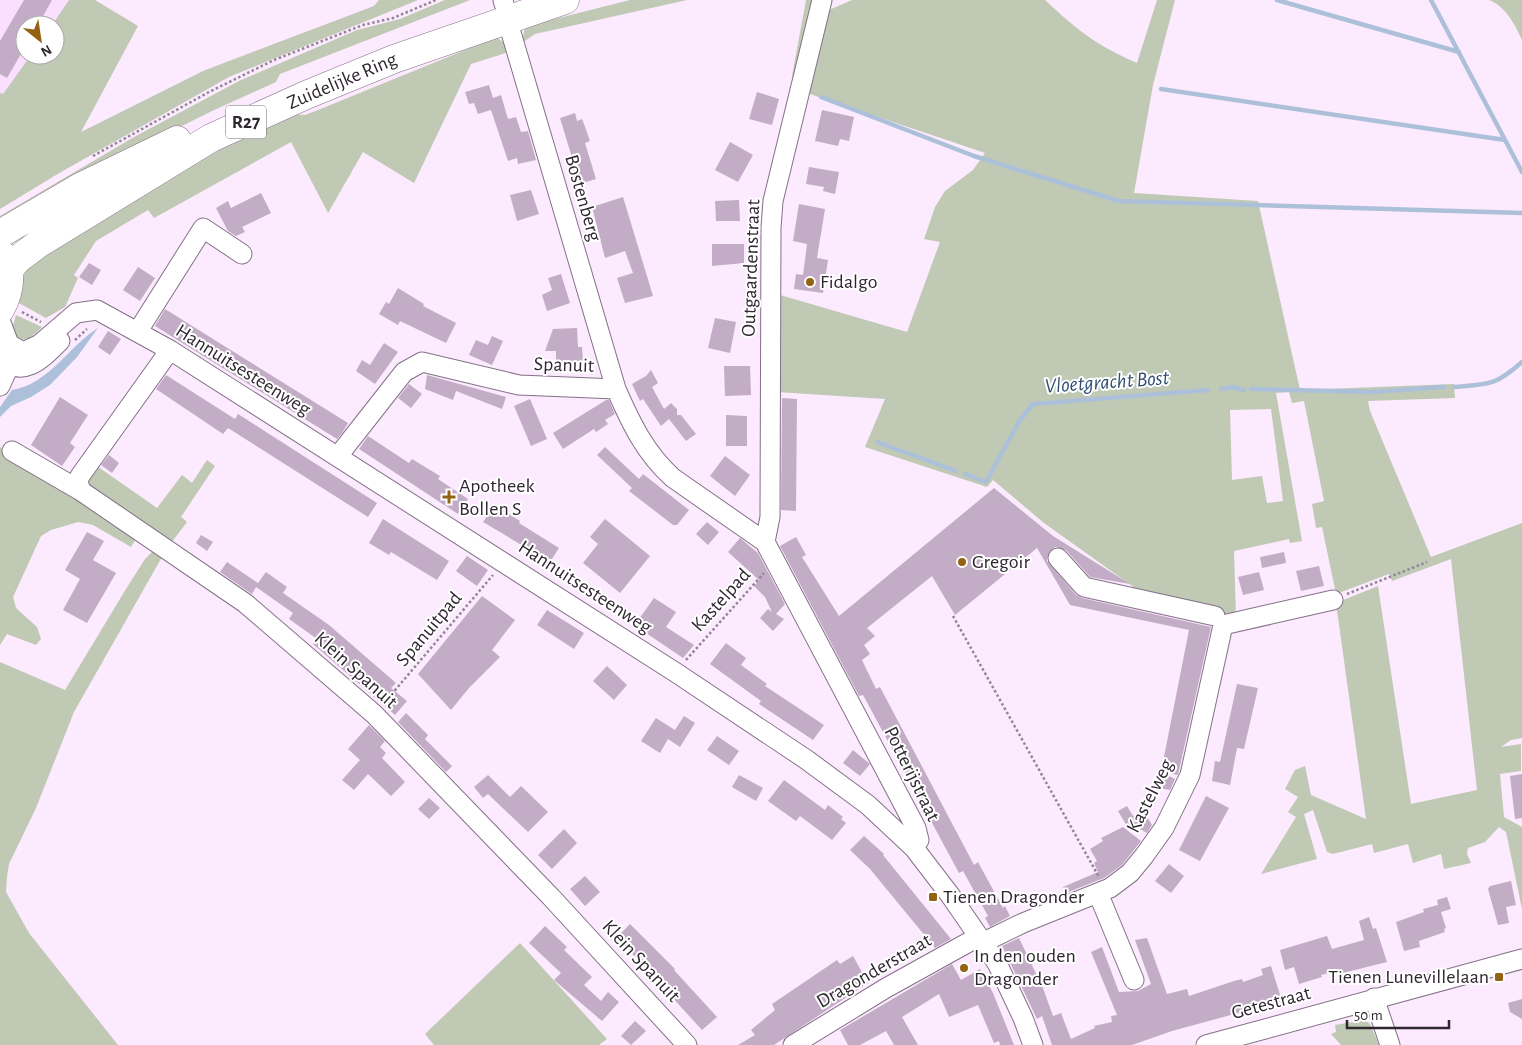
<svg xmlns="http://www.w3.org/2000/svg" width="1522" height="1045" viewBox="0 0 1522 1045" font-family="'Alegreya Sans',sans-serif">
<style>
.built{fill:#fbdfff}
.green{fill:#c0c9b3;fill-rule:evenodd}
.water{fill:#acc0d9}
.lines{fill:none;stroke-linecap:round;stroke-linejoin:round}
.stream{stroke:#acc0d9;stroke-width:4.5}
.building{fill:#c3adc6}
.minor-casing{stroke:#847087;stroke-width:21}
.highway-casing{stroke:#847087;stroke-width:29}
.path{stroke:#938694;stroke-width:2.5;stroke-dasharray:2.5 2.5;stroke-linecap:butt}
.minor{stroke:#fff;stroke-width:19}
.highway{stroke:#fff;stroke-width:28}
.poi-dot{fill:#936212;stroke:#fff;stroke-width:2}
.labels{text-anchor:middle;dominant-baseline:central;stroke-width:4;stroke-linejoin:round;paint-order:stroke}
.shield{fill:#fff;stroke:#6d686e;stroke-width:1}
.shield-label{font-size:19px;font-weight:bold;fill:#2f2730}
.street-label{font-size:20px;fill:#2f2730;stroke:#fff}
.poi-label{font-size:20px;fill:#2f2730;stroke:#fff;text-anchor:start}
.water-label{font-size:21px;font-style:italic;fill:#2f4d72;stroke:#fff}
</style>
<rect width="100%" height="100%" fill="#fceafe"/>
<path class="built" d="M0 0H69L52 25H25V55H31L3 95 0 93Z"/>
<path class="green" d="M69 0H95L138 26 81 132 203 71 374 6 379 0H418L229 77 61 172 0 209V93L3 94 31 55H55V25H52Z
M445 0H470L280 74 276 82 212 111 128 153 0 226V216L134 137 239 81 357 30 400 19Z
M630 0H687L535 34 522 43 524 31 527 26Z
M806 0H813L796 74 792 76Z
M852 0H1045C1076 29 1097 46 1137 63L1157 0H1175L1153 85 1134 193 1258 201 1300 390 1454 384 1455 398 1368 401 1370 411 1431 557 1522 523V738L1511 740 1501 747 1521 744V771L1500 774 1504 817 1522 827V909L1506 832 1499 827 1485 842 1468 848 1467 854 1471 863 1444 869 1441 854 1413 863 1408 844 1374 853 1372 844 1333 854 1327 852 1313 810 1304 814 1317 859 1261 874 1296 817 1288 812 1298 797 1285 789 1295 770 1305 766 1311 795 1366 819 1336 603 1378 586 1411 804 1477 790 1451 559 1392 581 1389 574 1336 594 1322 527 1316 528 1312 504 1324 501 1304 401 1292 403 1289 392 1276 393 1302 541 1290 543 1289 539 1234 551 1236 618 1231 619 1135 588 1044 523 993 480 987 487 865 447 885 399 777 392 780 295 907 332 940 242 924 239 935 207 945 191 973 170 985 153 807 93 829 10ZM1271 409 1283 501 1267 503 1262 476 1232 480 1230 410Z
M1489 0H1522V40C1515 24 1505 6 1489 0Z
M497 37 506 45 509 52 471 64 414 183 363 152 328 213 291 142 154 218 148 210 96 241 74 275 78 278 65 307 46 318 17 302 25 272 31 263 172 174 291 114 305 115 318 110Z
M16 315 42 327C33 337 18 348 12 329Z
M0 447 136 539 131 547 93 525 78 522 51 530 41 536 13 597 16 608 37 627 41 639 36 645 7 634 0 645Z
M207 460 215 466 181 517 187 522 168 547 92 497 87 482 94 464 157 508 182 475 192 483Z
M153 551 162 557 74 712 36 808 9 864 7 877 6 892 29 933 118 1045H0V662L65 690 126 589 145 559Z
M520 943 607 1039 599 1045H434L425 1034Z
M1365 1020 1370 1024 1379 1045H1341L1331 1034 1336 1032 1335 1025Z"/>
<path class="water" d="M98 328 77 357 50 385 31 397 11 406 0 417V407L12 390C49 384 68 347 98 328Z"/>
<g class="lines">
<path class="stream" d="M1277 0 1459 52
M1431 0 1522 172
M1161 89 1505 140
M821 97 974 156 1119 201 1522 213
M1454 387C1489 384 1495 386 1522 362
M1221 389 1233 387 1244 390
M1251 389 1372 392 1444 387
M877 442 956 471
M965 474 986 482 1020 420 1033 404 1208 390"/>
</g>
<path class="building" d="M24 0H52L38 25H25V47L7 78 0 74V41Z
M489 85 493 98 501 95 508 119 516 117 521 132 528 131 536 160 518 164 517 158 508 161 491 110 478 114 474 103 469 104 465 92Z
M757 92 779 99 772 125 749 119Z
M822 110 854 117 849 141 840 139 838 146 815 141Z
M575 113 577 121 582 119 584 124 590 141 585 143 596 179 580 184 560 118Z
M730 142 753 155 738 182 715 170Z
M809 167 839 172 835 194 823 191 824 187 806 184Z
M531 190 539 214 517 221 510 195Z
M261 193 271 213 242 227 245 232 236 236 228 231 216 208 228 201 231 208Z
M623 197 653 296 625 303 617 278 633 273 625 251 605 258 592 207Z
M739 200 740 221H716L715 201Z
M799 204 825 209 817 258 828 260 823 293 794 289 796 274 803 275 807 244 793 241Z
M712 244H744V263L712 266Z
M89 263 101 270 92 285 79 277Z
M138 267 155 278 140 301 123 290Z
M561 274 570 303 547 311 542 295 552 290 548 278Z
M398 288 424 304 423 306 456 323 446 343 400 321 398 325 379 314 386 302 389 304Z
M165 309 348 423 342 433 337 439 155 326Z
M715 318 736 322 730 353 708 348Z
M577 328 578 347H582L583 362 556 363V351H545L553 329Z
M108 331 121 339 110 355 98 347Z
M492 336 503 341 492 365 469 355 476 340 488 345Z
M384 343 398 352 375 384 356 371 362 360 370 365Z
M724 366H750L751 395 725 396Z
M651 370 658 383 652 387 664 409 671 403 677 409V415H681L696 434 686 441 669 419 661 426 643 399 640 401 632 384 646 376Z
M166 375 235 419 238 414 377 503 368 517 228 428 223 434 156 389Z
M427 375 506 397 502 409 456 391 453 400 425 389Z
M409 384 422 394 411 408 398 398Z
M60 397 88 415 70 443 75 447 62 466 31 445Z
M782 398 797 399 796 511 781 510Z
M530 399 547 439 531 446 514 406Z
M606 400H609L615 414 605 420 608 424 596 432 594 429 563 449 553 433Z
M726 415 747 416V446H726Z
M368 436 409 463 412 459 440 476 438 479 468 499 458 514 359 449Z
M605 447 639 479 643 474 689 510 677 525H673L629 491 632 488 597 455Z
M109 455 119 463 112 473 101 465Z
M725 456 750 475 735 496 710 476Z
M994 488 1053 536 1130 584 1090 577 1066 550 1055 547 1048 554 1047 561 1076 595 1082 598 1211 627 1178 775 1161 772 1189 630 1070 605 1037 548 955 615 932 576 867 628 875 636 864 645 870 654 862 660 876 689 880 687 974 865 978 862 1003 908 1005 906 1010 916 990 927 985 918 988 916 963 871 959 873 863 695 859 696 780 546 796 537 806 555 802 557 839 616Z
M495 505 520 521 519 523 559 548 550 562 483 522Z
M383 519 449 561 437 580 391 552 389 555 369 543Z
M605 519 650 556 620 593 583 563 598 544 590 537Z
M707 522 719 532 708 545 696 534Z
M87 532 104 541 93 560 116 573 87 623 63 610 80 579 65 570Z
M201 535 213 542 207 551 196 543Z
M740 538 758 553 785 604 776 614 784 619 773 631 760 618 768 609 772 612 765 597 754 586 759 580 728 552Z
M1284 552 1286 563 1262 568 1260 557Z
M467 556 488 570 477 586 456 571Z
M227 562 258 583 266 572 287 587 283 593 329 625 396 683 391 688 407 701 395 715 313 644 317 639 289 619 293 613 256 587 252 594 220 572Z
M1319 566 1324 586 1301 591 1296 571Z
M1259 572 1264 590 1243 595 1238 577Z
M482 596 515 620 492 650 500 657 469 688 451 710 418 674Z
M654 598 676 612 666 627 694 645 683 658 646 633 636 623Z
M547 610 584 633 574 649 537 625Z
M726 643 746 658 741 665 767 684 765 686 824 725 813 740 759 704 761 701 710 664Z
M607 666 627 685 614 700 593 681Z
M1237 684 1258 688 1244 749 1237 748 1230 785 1212 781 1215 761 1220 762Z
M406 713 428 735 425 739 452 766 446 772 398 722Z
M684 716 695 723 680 747 668 739 660 753 641 741 656 718 675 730Z
M369 725 385 741 380 747 386 753 382 758 405 782 391 796 368 774 354 790 342 780 360 760 348 749Z
M717 736 739 751 729 765 707 750Z
M853 750 870 764 860 776 843 763Z
M1161 772 1175 779 1170 790 1158 788Z
M1522 774V818L1515 819 1510 776Z
M488 775 510 797 521 786 548 812 528 832 488 794 483 798 474 787Z
M739 775 763 788 756 801 732 787Z
M784 780 825 810 828 805 843 817 841 819 846 823 832 840 800 816 796 821 768 801Z
M1206 796 1229 808 1200 861 1179 850Z
M429 798 440 808 429 819 418 809Z
M1127 806 1133 816 1143 810 1152 825 1147 833 1131 824 1128 828 1118 811Z
M1123 827 1141 841 1122 865 1104 878 1066 893 1063 887 1098 872 1094 863 1097 861 1090 849 1103 841 1101 838Z
M564 829 577 843 552 869 538 855Z
M864 836 884 854 883 855 951 939 935 948 870 869 850 850Z
M1169 864 1184 876 1171 893 1155 881Z
M585 876 600 892 585 906 570 889Z
M1511 881 1516 905 1506 907 1509 923 1498 925 1488 889 1490 886Z
M1447 897 1451 909 1441 912 1446 928 1444 929 1445 932 1419 941 1420 947 1404 951 1396 922 1424 912 1423 909 1438 905 1437 900Z
M1369 917 1373 929 1376 928 1387 962 1343 973 1342 970 1321 975 1322 977 1299 984 1294 967 1285 970 1280 950 1327 936 1332 949 1364 940 1359 921Z
M630 924 675 969 674 970 717 1017 702 1030 669 994 671 992 616 938Z
M545 926 567 947 564 950 592 977 584 985 601 1001 608 992 619 1002 602 1021 554 980 561 973 529 943Z
M1019 938 1043 988 1053 1016 1061 1013 1071 1039 1095 1028 1094 1026 1112 1022 1111 1016 1117 1015 1091 952 1102 947 1119 992 1138 991 1151 984 1135 940 1147 938 1167 994 1187 989 1189 996 1234 981 1242 979 1243 982 1263 975 1261 969 1271 966 1282 1001 1172 1031 1132 1045H1052L1042 1016 1037 1019 1002 946Z
M853 956 868 983 774 1045H738L755 1035 751 1030 775 1010 772 1004 837 960 840 964Z
M952 964 961 980 980 969 993 993 1014 1045H1000L999 1041 994 1043 978 1005 949 1017 939 994 902 1017 918 1045H894L886 1031 860 1045H848L840 1030Z
M1522 999V1019L1510 1012 1508 1003Z
M635 1021 646 1031 631 1045 621 1036Z"/>
<g class="lines">
<g class="minor-casing">
<path id="minor" d="M503 0 504 4
M507 19 616 389
M0 320 9 344 23 352 40 344 76 313 97 310 170 350 675 672 807 760 868 805 914 848 950 895 997 963 1023 1018 1033 1045
M138 331 203 228 242 254
M170 350 80 476 78 482 81 491 245 603 374 714 551 897 687 1045
M0 356C22 381 43 358 60 341
M0 386 14 355
M12 451 81 491
M338 456 404 372 422 362 519 385 616 389C631 423 645 453 673 478L765 542 916 828 919 840 914 848
M765 542 770 517 771 228 773 201 822 0
M1058 558 1084 587 1215 616
M1098 893 1134 980
M982 943 1023 923 1110 888 1130 873 1144 856 1164 828 1190 775 1223 625 1333 600
M1374 998 1390 1045
M793 1045 886 988 978 937
M1206 1045 1522 959"/>
</g>
<g class="highway-casing">
<path id="highway" d="M0 234 80 187 177 140
M8 271 18 259 38 244 211 138 306 95 394 59 565 0
M0 310C10 292 13 273 2 255"/>
</g>
<path class="path" d="M93 156 209 92 274 60 363 25 393 18 436 0
M22 312 41 322
M75 340 87 329
M1347 594 1427 562
M953 616 1099 877
M686 660 764 573
M385 702 493 575"/>
<use href="#minor" class="minor"/>
<use href="#highway" class="highway"/>
</g>
<g class="poi-dot">
<circle cx="810" cy="282" r="5"/>
<path d="M446.5 489.5h5v5h5v5h-5v5h-5v-5h-5v-5h5z"/>
<circle cx="962" cy="562" r="5"/>
<rect x="928" y="892" width="10" height="10" rx="2.5"/>
<circle cx="964" cy="968" r="5"/>
<rect x="1494" y="972" width="10" height="10" rx="2.5"/>
</g>
<g class="labels">
<rect class="shield" x="226" y="105.5" width="40" height="33" rx="4"/>
<g class="shield-label">
<text x="246" y="122">R27</text>
</g>
<g class="street-label">
<text transform="translate(342 81) rotate(-23)">Zuidelijke Ring</text>
<text transform="translate(583 198) rotate(74)">Bostenberg</text>
<text transform="translate(751 268) rotate(-88)">Outgaardenstraat</text>
<text transform="translate(564 365) rotate(2)">Spanuit</text>
<text transform="translate(243 370) rotate(32)">Hannuitsesteenweg</text>
<text transform="translate(585 587) rotate(33)">Hannuitsesteenweg</text>
<text transform="translate(721 600) rotate(-48)">Kastelpad</text>
<text transform="translate(429 629) rotate(-50)">Spanuitpad</text>
<text transform="translate(356 670) rotate(42)">Klein Spanuit</text>
<text transform="translate(912 774) rotate(64)">Potterijstraat</text>
<text transform="translate(1150 796) rotate(-63)">Kastelweg</text>
<text transform="translate(641 961) rotate(47)">Klein Spanuit</text>
<text transform="translate(874 971) rotate(-30)">Dragonderstraat</text>
<text transform="translate(1271 1003) rotate(-15)">Getestraat</text>
</g>
<g class="poi-label">
<text x="820" y="282">Fidalgo</text>
<text x="459" y="486">Apotheek<tspan x="459" dy="23">Bollen S</tspan></text>
<text x="972" y="562">Gregoir</text>
<text x="943" y="897">Tienen Dragonder</text>
<text x="974" y="956">In den ouden<tspan x="974" dy="23">Dragonder</tspan></text>
<text x="1489" y="977" text-anchor="end">Tienen Lunevillelaan</text>
</g>
<g class="water-label">
<text transform="translate(1107 382) rotate(-4)">Vloetgracht Bost</text>
</g>
</g>
<g transform="translate(40 40) rotate(150)"><circle r="24" fill="#ffffff" stroke="#aca9ac"/>
<path d="M0-4L9 19L0 12L-9 19Z" fill="#936212"/>
<text y="-8" font-size="14" font-weight="bold" text-anchor="middle" fill="#2f2730">N</text>
</g>
<path d="M1347 1020v8h102v-8" fill="none" stroke="#2f2730" stroke-width="2.5"/>
<text x="1354" y="1020" font-size="15" fill="#2f2730" stroke="#ffffff" stroke-width="4" paint-order="stroke">50 m</text>
</svg>
